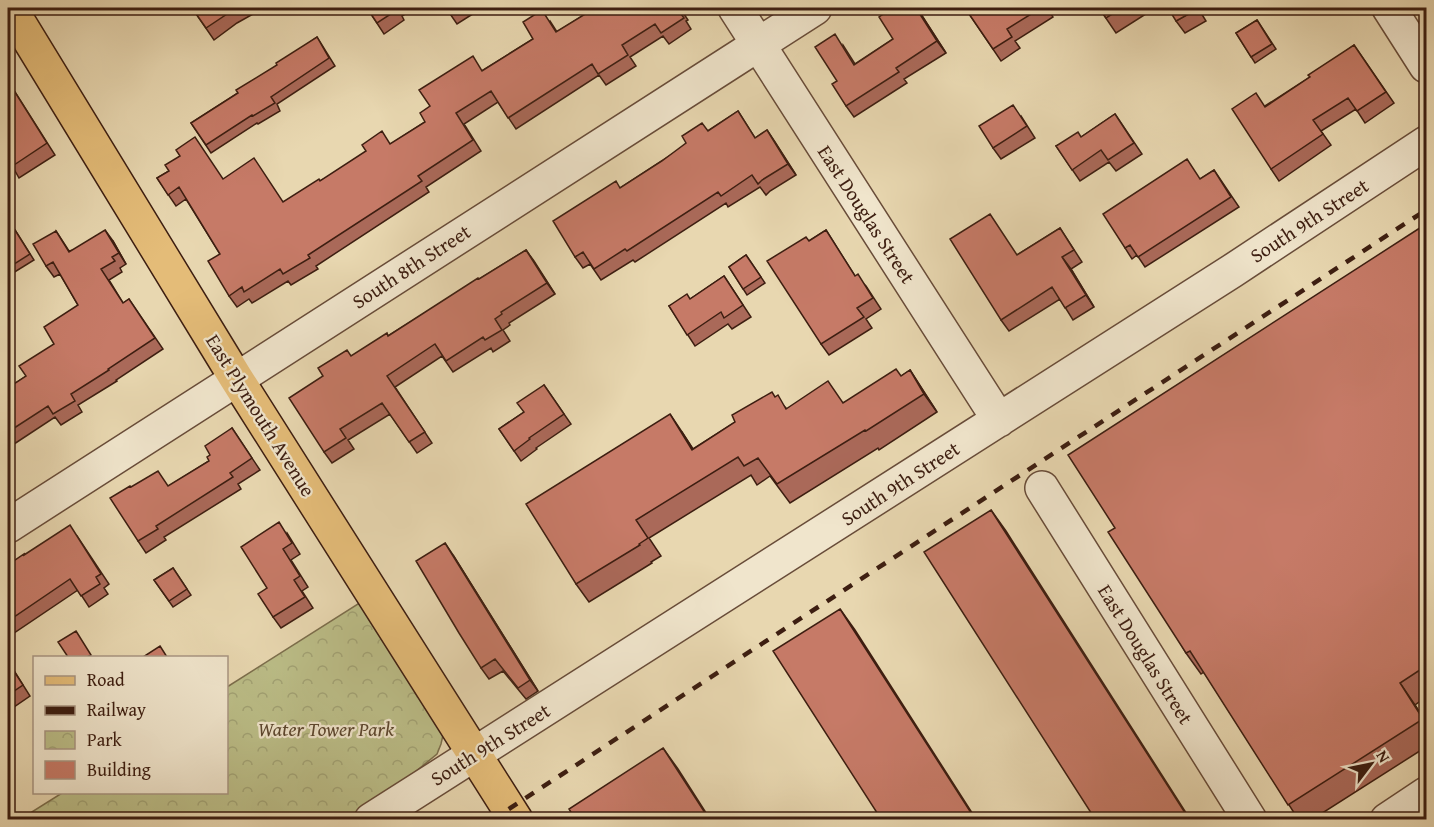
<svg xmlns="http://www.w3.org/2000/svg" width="1434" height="827" viewBox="0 0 1434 827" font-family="'Gentium Book Plus',serif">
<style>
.park{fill:url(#park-crowns);stroke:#7c6e4c;stroke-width:1.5}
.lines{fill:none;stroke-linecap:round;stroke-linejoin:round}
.minor-casing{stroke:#684c39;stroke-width:36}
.major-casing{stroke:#3d1e11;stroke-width:36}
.minor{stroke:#f0e5cc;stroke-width:33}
.major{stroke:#e4bc78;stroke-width:33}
.rail{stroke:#3d1e11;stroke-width:4.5;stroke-dasharray:10 10;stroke-linecap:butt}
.wall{fill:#aa6959;stroke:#3d1e11;stroke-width:1.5}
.shaded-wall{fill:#8b5548;stroke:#3d1e11;stroke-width:1.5}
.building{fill:#c67a67;stroke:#3d1e11;stroke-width:1.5}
.labels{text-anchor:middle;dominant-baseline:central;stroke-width:4.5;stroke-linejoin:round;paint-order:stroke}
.street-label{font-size:20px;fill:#3d1e11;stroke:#f0e5cc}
.park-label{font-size:20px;font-style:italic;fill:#5c462e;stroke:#f0e5cc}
</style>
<defs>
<pattern id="park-crowns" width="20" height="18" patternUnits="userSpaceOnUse" patternTransform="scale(1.5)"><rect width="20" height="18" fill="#bbbd87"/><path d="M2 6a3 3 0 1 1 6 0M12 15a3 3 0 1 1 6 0" fill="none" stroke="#a2a274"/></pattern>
</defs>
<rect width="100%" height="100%" fill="#e8d7b0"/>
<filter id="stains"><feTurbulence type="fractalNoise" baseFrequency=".00333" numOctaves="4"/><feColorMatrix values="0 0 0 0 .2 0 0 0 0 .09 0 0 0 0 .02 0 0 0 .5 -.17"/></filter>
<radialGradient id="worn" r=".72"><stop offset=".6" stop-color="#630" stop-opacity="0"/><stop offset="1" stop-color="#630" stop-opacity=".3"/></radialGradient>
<path class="park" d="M361 602 439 723 443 735 441 744 437 754 398 786 345 819 19 820 62 793 226 792 227 687Z"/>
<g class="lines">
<g class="minor-casing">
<path id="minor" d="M735 8 999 420
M1389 8 1426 66
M1042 488 1250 820
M8 526 815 8
M371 820 1232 271 1426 143
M1387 820 1426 794"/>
</g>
<g class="major-casing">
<path id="major" d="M10 8 236 378 516 820"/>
</g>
<use href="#minor" class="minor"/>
<use href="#major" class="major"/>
<path class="rail" d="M492 820 1426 210"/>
</g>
<path class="wall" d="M192 8H264L237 23 214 40Z
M367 8H415L402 16 404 20 384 34Z
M446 8H477L479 10 457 24Z
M595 8H680L688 20 686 21 691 29 669 44 663 36 630 57 636 66 606 85 599 75 516 129 498 102 464 124 481 151 426 187 429 192 316 266 318 269 291 285 288 281 252 303 249 299 237 307 229 296 220 254 186 199 176 206 157 178 169 171 180 156 223 179 284 202 320 181 391 144 425 122 483 70 533 39 550 21 557 32Z
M917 8 946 53 904 79 907 83 854 117 846 106 837 81 843 45 855 64 893 39Z
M965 8H1047L1053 17 1015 41 1020 48 1001 61Z
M1099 8H1146L1149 12 1116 33Z
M1198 8 1206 21 1185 33 1176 21Z
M1257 20 1276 49 1255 63 1236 33Z
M317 37 335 66 277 104 280 111 258 124 257 123 211 153 191 123 238 93Z
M1354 45 1394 103 1365 123 1356 109 1321 131 1331 145 1279 181 1271 169 1265 106 1310 77Z
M8 81 55 155 19 178 15 171 13 173 8 165Z
M738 111 755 138 767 130 796 175 770 191 766 195 760 187 728 207 726 203 635 262 633 260 601 280 590 264 583 268 575 257 620 188Z
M1115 114 1142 154 1116 171 1109 162 1080 181 1056 146 1081 137Z
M1021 116 1035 138 1001 159 993 148Z
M1214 170 1239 207 1145 267 1137 255 1132 259 1125 248 1200 179Z
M1426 224V697L1415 705 1426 723V747L1313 819H1298L1204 672 1201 674 1186 653 1115 528Z
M1060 228 1082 262 1071 269 1094 307 1073 320 1060 299 1009 331 1001 320 1017 255Z
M15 230 34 260 13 273 8 268Z
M826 230 855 276 866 286 881 309 866 319 872 328 829 355 821 344 809 241Z
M56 231 69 251 113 241 126 264 120 268 122 272 109 280 123 303 129 299 163 349 116 380 117 381 78 405 82 412 61 425 55 417 8 448V388L26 376 54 344 78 305 60 274 54 277 46 266Z
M526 250 555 294 509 323 510 325 503 330 510 341 493 352 491 348 453 372 442 356 395 387 432 443 417 453 390 414 348 440 354 449 332 463 324 452 323 376 352 356 388 336Z
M746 255 765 283 747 295 729 267Z
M724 276 751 317 732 329 728 324 695 346 669 306 690 299Z
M910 370 937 412 879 450 878 448 790 503 770 476 757 485 751 475 649 538 661 556 651 562 652 563 589 602 576 584 682 432 693 449 775 397 787 409 843 403 901 376Z
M544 385 571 424 536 448 537 449 521 461 499 429 524 412Z
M232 428 260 470 238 484 241 489 164 537 166 540 146 553 138 541 131 487 169 486 209 461 210 455Z
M287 533 300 554 291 560 308 587 302 591 313 608 281 628 273 617 267 588Z
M77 536 109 584 104 588 108 594 89 607 78 590 8 637V565L24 555Z
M453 555 538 691 526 699 503 671 489 679 481 668Z
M173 568 191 595 173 607 154 580Z
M8 640 13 649 8 653Z
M8 661 30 696 8 711Z"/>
<path class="shaded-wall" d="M916 8H917L946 53 937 41Z
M767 130 775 142 796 175 788 164Z
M105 230 113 241 126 264 119 253Z
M526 250 534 261 555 294 547 283Z
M1062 257 1071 269 1094 307 1086 295Z
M910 370 922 389 937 412 924 394Z
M670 414 682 432 705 468 692 450Z
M991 510 1006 531 1190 819H1189Z
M445 543 453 555 538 691 530 680Z
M840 609 855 630 976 819H975Z
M1400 683 1415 705 1426 723V724Z
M663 748 678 769 710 819H709Z"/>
<path class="building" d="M192 8H236L206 28Z
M367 8H396L397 10 377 23Z
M446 8H460L450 14Z
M595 8H680L678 10 684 18 661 33 655 24 622 45 628 55 598 74 592 64 508 118 491 91 456 113 473 140 418 176 422 181 308 255 310 258 283 274 280 269 244 292 242 287 229 296 208 261 220 254 179 187 168 195 157 178 169 171 165 165 180 156 176 150 195 137 223 179 254 158 283 202 319 179 320 181 366 151 362 145 382 131 390 144 425 122 420 113 430 106 419 90 473 56 482 71 533 39 523 22 542 10 556 32Z
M890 8H916L937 41 896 68 899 72 846 106 832 84 837 81 815 47 835 34 854 65 893 39 879 17 891 9Z
M965 8H1041L1007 29 1012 37 993 49Z
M1099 8H1122L1106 18Z
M1168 8H1197L1198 9 1176 21Z
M1257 20 1272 44 1251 57 1236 33Z
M317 37 329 58 271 97 275 103 253 116 252 115 206 145 191 123 238 93 236 90 277 65 276 63Z
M1354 45 1386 92 1357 111 1348 98 1313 120 1323 134 1271 169 1232 109 1256 93 1265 107 1310 77 1308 75Z
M8 81 47 143 11 167 8 161Z
M1013 105 1027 126 993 148 979 126Z
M738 111 755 138 767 130 788 164 762 180 758 184 752 175 721 196 718 192 627 251 625 249 594 269 583 252 575 257 553 221 616 181 620 188 662 161 686 143 682 136 702 123 708 131Z
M1115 114 1134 143 1108 160 1101 150 1072 170 1056 146 1078 132 1081 137Z
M1187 159 1200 179 1214 170 1231 197 1138 257 1130 245 1125 248 1103 214Z
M990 214 1017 255 1060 228 1074 250 1062 257 1086 295 1065 308 1052 287 1001 320 950 239Z
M1426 224V666L1400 683 1423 719 1288 805 1190 651 1186 653 1108 532 1115 528 1068 455Z
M15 230 30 254 8 268V235Z
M105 230 119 253 112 257 115 261 101 269 123 303 129 299 155 338 108 369 109 370 71 394 75 401 53 414 48 406 8 432V388L26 376 19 366 54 344 44 327 78 305 53 262 46 266 33 244 56 231 69 252Z
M826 230 855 276 858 274 873 298 857 308 864 317 821 344 767 261 806 237 809 241Z
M526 250 547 283 501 312 502 314 495 319 502 330 485 340 483 337 446 361 435 344 387 376 425 432 409 442 382 403 340 429 346 438 324 452 289 398 323 376 318 368 347 350 351 356 387 333 388 336 478 278 479 279Z
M746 255 761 277 743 289 729 267Z
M724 276 743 305 724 318 721 312 687 335 669 306 687 294 690 299Z
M896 369 901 376 910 370 924 394 866 431 865 430 777 484 758 458 744 466 738 457 636 520 648 538 639 544 640 545 576 584 526 504 670 414 692 450 735 422 732 415 772 392 775 397 778 395 786 409 828 381 843 403Z
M544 385 564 414 529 438 530 439 514 451 499 429 524 412 517 403Z
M232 428 252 458 230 473 233 477 156 526 158 529 138 541 110 498 130 486 131 487 158 471 168 486 209 461 207 457 210 455 205 446Z
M991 510 1189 819H1095L924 552Z
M279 522 292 543 283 549 300 576 294 580 305 597 273 617 258 594 267 588 241 547Z
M70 525 101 574 96 577 100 584 81 596 70 579 8 621V565L24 554V555Z
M445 543 530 680 518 688 495 659 481 668 459 633 416 561Z
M173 568 187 589 169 601 154 580Z
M840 609 975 819H881L773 651Z
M76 631 91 655 87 657H68L58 642Z
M160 646 167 657H143Z
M8 662 23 685 8 695Z
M663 748 709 819H575L569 809Z"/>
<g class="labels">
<g class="street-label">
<text transform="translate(867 214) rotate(57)">East Douglas Street</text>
<text transform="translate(1309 220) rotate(-33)">South 9th Street</text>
<text transform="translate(411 266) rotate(-33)">South 8th Street</text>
<text transform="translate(261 415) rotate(58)">East Plymouth Avenue</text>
<text transform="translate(900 483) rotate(-33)">South 9th Street</text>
<text transform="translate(1146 654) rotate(58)">East Douglas Street</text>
<text transform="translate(490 744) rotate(-32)">South 9th Street</text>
</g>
<g class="park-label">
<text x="326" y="728">Water Tower Park</text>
</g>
</g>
<rect width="1434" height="827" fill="none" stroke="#e8d7b0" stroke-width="30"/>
<rect x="9" y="9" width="1416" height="809" fill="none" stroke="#3d1e11" stroke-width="3"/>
<rect x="15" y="15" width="1404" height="797" fill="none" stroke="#3d1e11" stroke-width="1.5"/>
<rect x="33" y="656" width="195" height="138" fill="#f0e5cc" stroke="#a89581" stroke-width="1.5"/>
<rect x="45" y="676" width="30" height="9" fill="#e4bc78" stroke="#a89581" stroke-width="1.5"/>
<text x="87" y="686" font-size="18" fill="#3d1e11">Road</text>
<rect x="45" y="706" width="30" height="9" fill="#3d1e11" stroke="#a89581" stroke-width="1.5"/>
<text x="87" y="716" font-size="18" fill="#3d1e11">Railway</text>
<rect x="45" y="731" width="30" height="18" fill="url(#park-crowns)" stroke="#a89581" stroke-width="1.5"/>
<text x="87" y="746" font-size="18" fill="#3d1e11">Park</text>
<rect x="45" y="761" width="30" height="18" fill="#c67a67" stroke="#a89581" stroke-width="1.5"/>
<text x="87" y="776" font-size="18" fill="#3d1e11">Building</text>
<g transform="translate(1371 764) rotate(58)" stroke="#f0e5cc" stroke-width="4.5" paint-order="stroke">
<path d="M0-4.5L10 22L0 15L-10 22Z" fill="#3d1e11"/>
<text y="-9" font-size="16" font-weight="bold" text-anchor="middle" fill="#3d1e11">N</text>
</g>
<rect width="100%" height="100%" filter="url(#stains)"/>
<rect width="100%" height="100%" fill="url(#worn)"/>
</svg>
